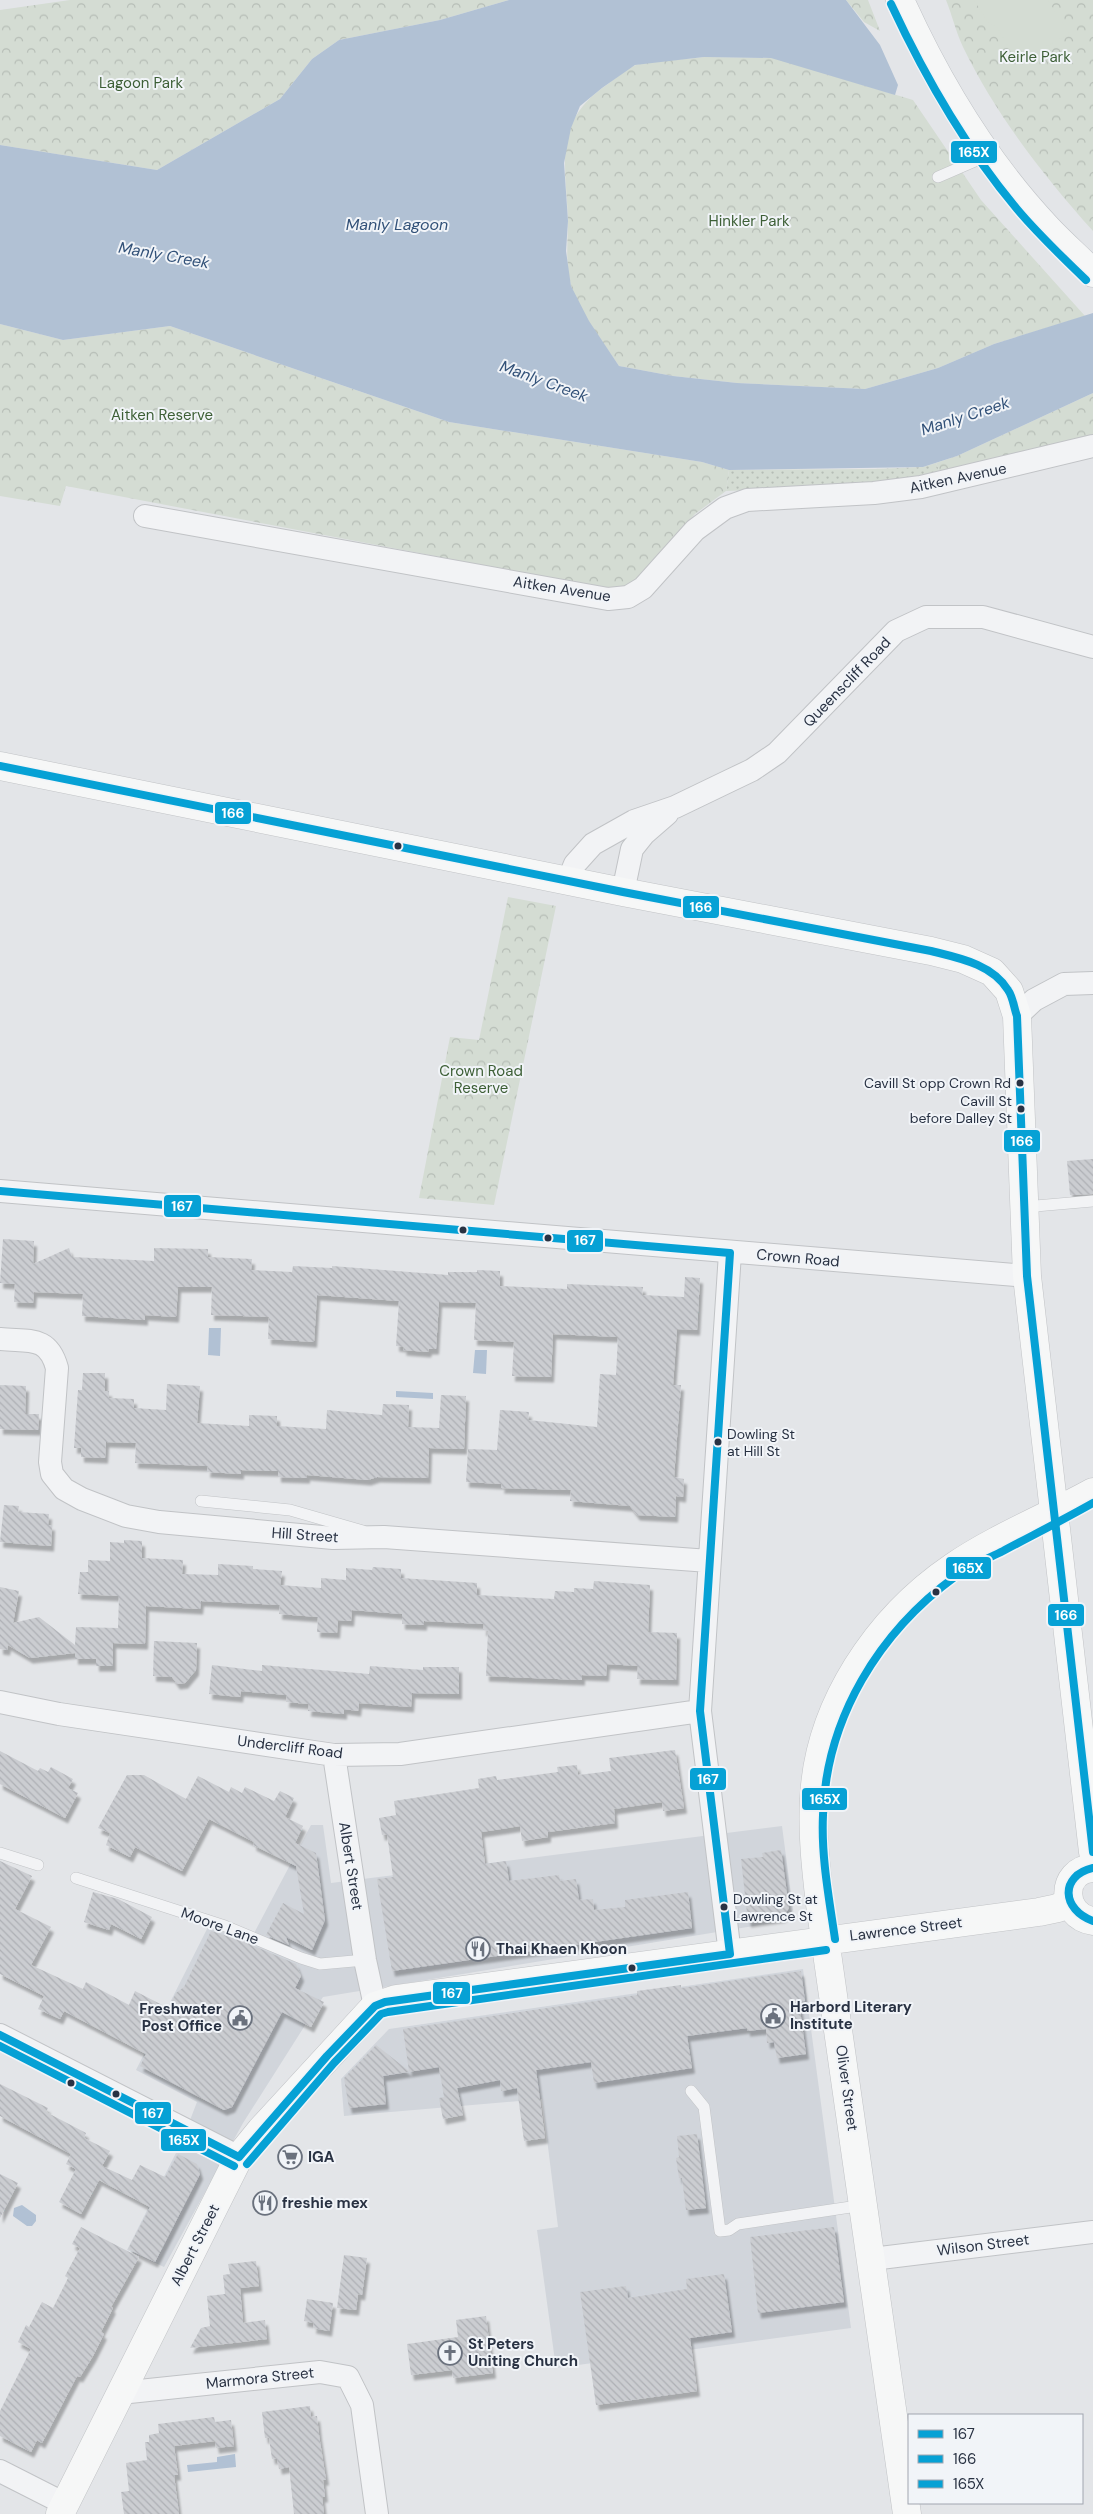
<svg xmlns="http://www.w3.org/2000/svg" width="1093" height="2514" viewBox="0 0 1093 2514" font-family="'DM Sans',sans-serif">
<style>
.built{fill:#d1d5db}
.grass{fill:url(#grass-dots)}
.forest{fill:url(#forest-crowns)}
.pitch{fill:#d4dcd3}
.water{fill:#b1c1d4}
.building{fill:url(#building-back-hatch);filter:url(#shadow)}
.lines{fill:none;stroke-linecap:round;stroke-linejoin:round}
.lane-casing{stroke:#c1c3c6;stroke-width:12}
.street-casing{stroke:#c1c3c6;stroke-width:24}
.secondary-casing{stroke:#c1c3c6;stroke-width:29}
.primary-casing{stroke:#bfc2c6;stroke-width:29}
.lane{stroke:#f2f3f5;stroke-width:11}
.street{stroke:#f2f3f5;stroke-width:22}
.secondary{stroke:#f6f7f7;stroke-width:28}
.primary{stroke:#f6f7f7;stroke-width:28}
.bus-1-casing{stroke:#f1f4f8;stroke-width:11}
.bus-2-casing{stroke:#f1f4f8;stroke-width:11}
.bus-3-casing{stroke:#f1f4f8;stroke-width:11}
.bus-1{stroke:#06a1d5;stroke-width:8}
.bus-2{stroke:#06a1d5;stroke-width:8}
.bus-3{stroke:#06a1d5;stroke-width:8}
.bus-dot{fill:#293243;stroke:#f1f4f8;stroke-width:2}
.labels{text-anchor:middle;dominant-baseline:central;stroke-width:4;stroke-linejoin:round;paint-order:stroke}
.bus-label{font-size:14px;fill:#293243;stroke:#f1f4f8;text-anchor:end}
.park-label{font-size:15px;fill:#3d5f36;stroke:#f1f4f8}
.street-label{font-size:15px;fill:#293243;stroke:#f1f4f8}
.poi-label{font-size:15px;font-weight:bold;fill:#293243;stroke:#f1f4f8;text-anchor:start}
.water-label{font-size:16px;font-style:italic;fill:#325178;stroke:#f1f4f8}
.line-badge{stroke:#f1f4f8;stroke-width:2}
.badge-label{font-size:14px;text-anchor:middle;font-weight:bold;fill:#fff}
</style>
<defs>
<pattern id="grass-dots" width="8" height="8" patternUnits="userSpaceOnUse" patternTransform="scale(1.25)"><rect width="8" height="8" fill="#d4dcd3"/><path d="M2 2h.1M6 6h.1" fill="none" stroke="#b6bdb6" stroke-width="1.8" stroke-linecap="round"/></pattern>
<pattern id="forest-crowns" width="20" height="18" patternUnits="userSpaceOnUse" patternTransform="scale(1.25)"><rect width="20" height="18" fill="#d4dcd3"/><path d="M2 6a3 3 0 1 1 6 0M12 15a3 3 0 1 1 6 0" fill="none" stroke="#b6bdb6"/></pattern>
<pattern id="building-back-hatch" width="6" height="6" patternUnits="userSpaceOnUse" patternTransform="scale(1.25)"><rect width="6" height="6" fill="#cbcdd1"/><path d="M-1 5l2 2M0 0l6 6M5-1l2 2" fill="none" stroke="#aeb0b5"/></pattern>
<filter id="shadow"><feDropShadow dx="3" dy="5.5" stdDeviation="1" flood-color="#0004"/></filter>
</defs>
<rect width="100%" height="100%" fill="#e3e5e8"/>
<path class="built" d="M311 1825H323L331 1883 782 1826 793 1910 784 1921 323 1997 243 2123 164 2267 127 2250 182 2141 197 2102 136 2070 209 1925 251 1939Z
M803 1969 851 2328 556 2368 537 2230 558 2227 542 2099 344 2116 341 2079 389 2029Z"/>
<path class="grass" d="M936 463 941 475 899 485 726 491 729 470 875 469 923 467Z"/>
<path class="forest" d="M70 0H509L440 20 339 40 312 59 280 99 157 170 0 145V10Z
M846 0H868L880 31 864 22Z
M946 0H1093V231C1043 175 996 115 963 47 956 32 952 15 946 0Z
M704 57 774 58 913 100 981 200 1085 316 994 344 938 368 865 389 737 383 673 376 619 366C605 344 577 310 571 285 565 263 568 242 568 220 566 164 552 121 608 84 616 78 627 68 636 65 657 59 683 60 704 57Z
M0 324 63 340 170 326 449 422 702 462 729 470 726 491 695 514 631 585 619 591 66 486 60 506 0 496Z
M1093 393V438L941 475 936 463 957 456Z
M508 897 556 906 494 1205 419 1198 450 1037 479 1040Z"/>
<path class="pitch" d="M974 0H1048L1069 34 1017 62 997 27 989 24Z"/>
<path class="water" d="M509 0H846L880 45 898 85 895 95 771 58 704 57 635 65 602 88 580 106 571 128 564 163 568 221 566 251 571 286 589 321 619 366 673 376 737 383 865 389 938 368 994 344 1093 313V393L957 456 923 467 729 470 702 462 449 422 170 326 63 340 0 324V145L157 170 280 99 312 59 339 40 440 20Z
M209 1328H221L220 1356 208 1355Z
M475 1350H487L486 1374 473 1373Z
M396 1391 433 1393V1399L396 1397Z
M22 2205 36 2215V2221L32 2226H27L13 2216 14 2208Z
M235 2454 236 2467 188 2472 187 2465 217 2462V2457Z"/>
<path class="building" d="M1093 1159V1194L1070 1195 1067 1161Z
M3 1239 34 1241 33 1264 69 1248 72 1257 154 1261V1248L208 1249V1257L252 1259 251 1270 292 1272 293 1266 332 1268V1266L448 1275V1272H477V1270L500 1271V1286L567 1289V1284L643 1287 642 1295 684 1297 685 1277 700 1278 697 1330 677 1329 673 1385H681L674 1477 684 1479 683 1497 676 1496 675 1517 637 1515 630 1506 570 1501 571 1490 501 1488 502 1484 466 1482 468 1449 497 1450 500 1410 529 1412 528 1420 597 1427 600 1374 616 1375 618 1337 553 1334 551 1377 512 1376 514 1342 474 1340 476 1303 439 1302 436 1349H429L428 1352 403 1350 404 1347 396 1346 399 1301 317 1295 314 1342 268 1339 269 1317 211 1315 212 1287H178L176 1317 145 1315V1320L82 1316 83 1294 34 1292 33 1303 14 1302 15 1284 0 1283Z
M83 1373H105V1391H109V1398L134 1399V1408L166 1410 167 1384 200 1386 197 1423 249 1426V1415L277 1416V1426L326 1429 327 1410 382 1415 383 1404 409 1405 408 1427 439 1428 441 1395 466 1396 464 1449 429 1448 428 1478 377 1477 368 1480 307 1475V1478L278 1477V1471L241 1470V1474L207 1472 208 1466 135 1463 136 1443 106 1442 105 1458 81 1457V1448H74L78 1390H82Z
M0 1385 26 1386 25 1414H39L38 1430 0 1429Z
M4 1505 19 1506 18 1512 49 1514 48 1525H52L51 1546 0 1542Z
M124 1540 142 1541V1558L183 1560 182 1574 218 1575V1564L253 1566V1569L282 1571 280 1585 321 1588V1578L346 1580V1568L372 1570 373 1567 401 1569V1578L477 1583V1595L554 1599 555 1591 574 1592V1588L593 1589 594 1581 650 1585 648 1632 677 1633 676 1680 637 1679 638 1666 607 1664 606 1676 582 1675V1680L486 1676 488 1631 483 1630 484 1624 424 1621V1625L402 1624V1614L352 1610 351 1621 338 1620 337 1633 317 1632 318 1617 279 1614 280 1605 201 1601 200 1609 146 1606 145 1644 113 1643V1666H96V1659H75V1653L30 1658 8 1645 7 1650 0 1649V1587L19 1591 13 1623 39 1617 75 1645 76 1627 118 1628 119 1596 78 1594 80 1572H88V1560L110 1561V1542L124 1543Z
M154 1641 197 1643 196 1670 185 1683 177 1684 172 1677 153 1676Z
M212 1665 262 1671V1665L369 1674 370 1666 423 1670V1667H459V1694L412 1693 411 1707 359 1703 358 1711 344 1709V1714L308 1711 309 1704 286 1702 287 1695 241 1691 240 1697 209 1694Z
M675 1750 684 1808 663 1811 662 1802 614 1809 615 1823 548 1832V1837L522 1841 520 1826 481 1832 485 1864 506 1861 509 1881 559 1875 560 1881 576 1879 579 1900 593 1899 594 1910 625 1907V1900L688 1892 692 1928 392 1971 377 1879 393 1877 387 1834 382 1835 379 1818 396 1815 394 1801 479 1788 478 1779 496 1776 497 1780 558 1772 557 1767 577 1765 578 1775 611 1771 609 1758Z
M0 1751 38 1771 40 1768 48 1772 51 1767 73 1779 68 1788 78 1793 65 1818 0 1784Z
M127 1775H144L186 1799 198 1776 229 1792 231 1787 242 1793 245 1787 274 1801 280 1791 294 1798 285 1817 303 1826 295 1843 316 1853 325 1920 312 1950 286 1937 289 1945 266 1935 283 1903 304 1914 296 1866 253 1845 254 1842 209 1819 182 1871 135 1847 130 1857 106 1845 110 1833 98 1828Z
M781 1850 789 1908 783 1917 748 1922 741 1859 763 1857 762 1853Z
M0 1861 32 1876 15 1909 51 1927 31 1965 83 1989 86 1982 129 2005 135 1991 168 2008 176 1993 184 1987 211 1931 240 1940 296 1964 301 1976 295 1988 324 2002 311 2027 282 2012 232 2107 224 2110 140 2066 146 2054 64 2011 60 2019 38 2009 44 1996 0 1974Z
M93 1892 118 1899 152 1917 141 1939 111 1924 109 1930 84 1922Z
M801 1971 805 2001 799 2002 806 2054 777 2058 774 2042 767 2043 766 2029 747 2031V2028L687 2036 692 2068 594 2083 591 2062 536 2070 545 2138 524 2141 517 2088 501 2091 500 2080 457 2088 463 2115 443 2119 439 2098 444 2097 439 2067 383 2076 386 2104 349 2108 344 2078 376 2045 409 2071 403 2029 637 1995V1991L681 1985V1988Z
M0 2084 48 2108 46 2112 86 2133 84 2138 110 2151 102 2166 132 2180 140 2165 165 2177 178 2154 197 2164 200 2174 155 2262 128 2249 150 2207 99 2180 81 2214 59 2202 76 2169 66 2164 71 2154 0 2116Z
M697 2134 706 2208 686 2210 682 2178H679L676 2158 679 2157 677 2136Z
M0 2174 18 2183 0 2218Z
M81 2227 139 2257 111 2307 113 2308 101 2332 104 2334 93 2356 80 2377 77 2376 42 2443 37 2440 31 2452 0 2436V2411L31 2349 18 2342 26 2325 29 2327 42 2302 53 2308 68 2278 65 2276 80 2248 72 2244Z
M834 2227 844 2302 758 2313 750 2237Z
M344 2255 367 2258 362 2295 358 2294 356 2310 337 2308Z
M256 2261 259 2286 240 2288 243 2323 265 2320 267 2339 190 2348 201 2328 210 2326 207 2296 225 2294 223 2275 230 2274 228 2264Z
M724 2274 732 2332 690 2338 697 2391 596 2405 580 2292 626 2286 628 2298 687 2289 686 2279Z
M307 2299 333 2303 329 2331 313 2328 314 2323 304 2321Z
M486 2316 493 2373 453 2378 452 2370 411 2375 407 2344 458 2337 456 2320Z
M310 2406 311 2417 317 2416 319 2435 326 2480H323L325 2497H322L324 2514H294L289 2467 279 2469 277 2458 272 2459 269 2438H265L262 2412Z
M214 2417 215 2422 231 2420 234 2446 216 2448 215 2441 174 2446 178 2475H174L179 2514H124L121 2492 129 2491 126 2463 147 2460 145 2442H149V2435L159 2433 158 2424Z"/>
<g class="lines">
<g class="lane-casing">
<path id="lane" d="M938 177 989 155
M1024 1207 1093 1201
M201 1501 290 1510 363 1531
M0 1853 38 1865
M76 1878 225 1926 301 1958 320 1964 365 1960
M691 2091 704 2107 720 2231 729 2230 738 2224 864 2205"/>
</g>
<g class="street-casing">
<path id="street" d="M145 516 608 599 628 597 643 588 695 530 725 508 747 500 874 493 921 487 1093 446
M568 881 575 864 593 844 634 821 675 807 729 781 752 770 777 753 896 631 926 617H983L1093 647
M623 892 632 849 644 834 667 814
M1017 1016 1034 1000 1064 984 1093 983
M0 1191 1027 1276
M0 1339C29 1342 48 1335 57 1368L50 1462 52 1474 64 1489 82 1499 126 1516 159 1522 333 1538 384 1537 709 1561
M0 1702 59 1714 334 1755 400 1754 700 1711
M334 1755 365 1960 375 2006
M730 1954 700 1711 730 1253
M0 2035 239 2157
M872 2259 1093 2232
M120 2393 320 2372 348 2377 362 2405 377 2514
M0 2471 65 2504"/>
</g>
<g class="secondary-casing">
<path id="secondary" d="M0 766 623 892 931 951 963 959 992 972 1009 991 1017 1016 1027 1276 1093 1852
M1093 1868C1060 1870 1060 1916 1093 1921
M60 2514 239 2157 261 2130 375 2006 396 1999 1039 1912 1058 1908 1069 1901
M907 2514 820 1904C816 1870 812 1834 814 1799 818 1706 878 1618 953 1567 995 1538 1048 1517 1093 1492"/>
</g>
<g class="primary-casing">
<path id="primary" d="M900 0C937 82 985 162 1047 228 1061 243 1078 258 1093 273"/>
</g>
<use href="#lane" class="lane"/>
<use href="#street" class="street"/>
<use href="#secondary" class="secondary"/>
<use href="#primary" class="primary"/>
<g class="bus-1-casing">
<path id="bus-1" d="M0 1191 730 1253
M730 1253 700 1711 730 1954
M0 2035 239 2157
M239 2157 327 2056 375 2006 385 2002 730 1954"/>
</g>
<g class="bus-2-casing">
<path id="bus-2" d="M0 766 623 892 931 951C959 958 992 964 1008 990 1013 997 1014 1008 1017 1016L1027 1276 1093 1852
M1093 1868C1059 1876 1062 1910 1093 1921"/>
</g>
<g class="bus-3-casing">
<path id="bus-3" d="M891 4C925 77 965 147 1017 209 1038 234 1062 257 1086 280
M835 1939C829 1898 821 1856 823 1815 826 1718 879 1632 956 1576 970 1566 987 1559 1003 1551 1033 1535 1063 1520 1093 1503
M0 2046 234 2166
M247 2164 334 2063 381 2014 388 2012 826 1950"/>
</g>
<use href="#bus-1" class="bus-1"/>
<use href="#bus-2" class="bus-2"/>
<use href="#bus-3" class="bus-3"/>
</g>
<defs>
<g id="restaurant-ring" transform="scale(1.25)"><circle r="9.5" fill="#f1f4f8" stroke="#6a717d" stroke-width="1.5"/><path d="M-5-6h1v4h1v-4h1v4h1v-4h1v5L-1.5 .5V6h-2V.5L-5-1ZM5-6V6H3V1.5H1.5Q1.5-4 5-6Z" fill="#6a717d"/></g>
<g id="civic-ring" transform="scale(1.25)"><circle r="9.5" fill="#f1f4f8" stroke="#6a717d" stroke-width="1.5"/><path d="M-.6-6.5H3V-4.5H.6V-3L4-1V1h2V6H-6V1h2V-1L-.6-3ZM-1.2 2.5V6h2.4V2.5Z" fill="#6a717d"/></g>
<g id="supermarket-ring" transform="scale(1.25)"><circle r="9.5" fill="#f1f4f8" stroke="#6a717d" stroke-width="1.5"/><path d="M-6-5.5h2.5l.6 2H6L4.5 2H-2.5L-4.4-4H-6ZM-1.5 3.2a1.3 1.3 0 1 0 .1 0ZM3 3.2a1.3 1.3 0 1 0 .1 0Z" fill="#6a717d"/></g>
<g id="church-ring" transform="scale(1.25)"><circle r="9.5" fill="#f1f4f8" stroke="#6a717d" stroke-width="1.5"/><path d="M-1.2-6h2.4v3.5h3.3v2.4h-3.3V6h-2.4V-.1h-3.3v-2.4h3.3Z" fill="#6a717d"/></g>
</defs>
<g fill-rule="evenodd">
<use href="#restaurant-ring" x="478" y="1949"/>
<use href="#civic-ring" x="773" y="2016"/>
<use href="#civic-ring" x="240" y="2018"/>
<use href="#supermarket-ring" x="290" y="2157"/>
<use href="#restaurant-ring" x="265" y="2203"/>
<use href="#church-ring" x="450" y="2353"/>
</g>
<g class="bus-dot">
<circle cx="398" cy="846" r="4.5"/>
<circle cx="1020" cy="1083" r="4.5"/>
<circle cx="1021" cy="1109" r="4.5"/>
<circle cx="463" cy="1230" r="4.5"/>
<circle cx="548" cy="1238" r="4.5"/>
<circle cx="718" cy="1442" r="4.5"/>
<circle cx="936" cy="1592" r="4.5"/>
<circle cx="724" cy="1907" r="4.5"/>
<circle cx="632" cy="1968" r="4.5"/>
<circle cx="71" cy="2083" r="4.5"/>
<circle cx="116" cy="2094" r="4.5"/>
</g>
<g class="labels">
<g class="bus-label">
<text x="1011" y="1083">Cavill St opp Crown Rd</text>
<text x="1012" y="1101">Cavill St<tspan x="1012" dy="17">before Dalley St</tspan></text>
<text x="727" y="1434" text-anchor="start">Dowling St<tspan x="727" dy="17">at Hill St</tspan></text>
<text x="733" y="1899" text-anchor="start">Dowling St at<tspan x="733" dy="17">Lawrence St</tspan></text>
</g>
<g class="park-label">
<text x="1035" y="57">Keirle Park</text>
<text x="141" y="83">Lagoon Park</text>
<text x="749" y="221">Hinkler Park</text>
<text x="162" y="415">Aitken Reserve</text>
<text x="481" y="1071">Crown Road<tspan x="481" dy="17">Reserve</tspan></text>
</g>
<g class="street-label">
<text transform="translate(958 478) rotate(-12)">Aitken Avenue</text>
<text transform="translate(562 589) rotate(9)">Aitken Avenue</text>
<text transform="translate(847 682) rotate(-46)">Queenscliff Road</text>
<text transform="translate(798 1258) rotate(5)">Crown Road</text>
<text transform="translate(305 1535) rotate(4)">Hill Street</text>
<text transform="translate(290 1747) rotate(7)">Undercliff Road</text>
<text transform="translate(351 1866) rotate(81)">Albert Street</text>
<text transform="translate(220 1926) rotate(20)">Moore Lane</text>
<text transform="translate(906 1929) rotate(-7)">Lawrence Street</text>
<text transform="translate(847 2088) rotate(82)">Oliver Street</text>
<text transform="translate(195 2245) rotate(-63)">Albert Street</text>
<text transform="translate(983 2245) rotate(-7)">Wilson Street</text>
<text transform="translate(260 2378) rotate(-6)">Marmora Street</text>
</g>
<g class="poi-label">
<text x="496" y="1949">Thai Khaen Khoon</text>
<text x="790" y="2007">Harbord Literary<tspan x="790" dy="17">Institute</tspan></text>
<text x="222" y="2009" text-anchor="end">Freshwater<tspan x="222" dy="17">Post Office</tspan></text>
<text x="308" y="2157">IGA</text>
<text x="282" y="2203">freshie mex</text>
<text x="468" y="2344">St Peters<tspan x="468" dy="17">Uniting Church</tspan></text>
</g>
<g class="water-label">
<text x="397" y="224">Manly Lagoon</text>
<text transform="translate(164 255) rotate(10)">Manly Creek</text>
<text transform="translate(544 381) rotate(20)">Manly Creek</text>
<text transform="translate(965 416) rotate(-18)">Manly Creek</text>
</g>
</g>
<g class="line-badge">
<rect x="950" y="140" width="48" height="24" rx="5" fill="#06a1d5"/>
<rect x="214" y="801" width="38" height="24" rx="5" fill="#06a1d5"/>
<rect x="682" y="895" width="38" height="24" rx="5" fill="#06a1d5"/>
<rect x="1003" y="1129" width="38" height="24" rx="5" fill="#06a1d5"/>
<rect x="163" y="1194" width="39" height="24" rx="5" fill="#06a1d5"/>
<rect x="566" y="1229" width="38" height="24" rx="5" fill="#06a1d5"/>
<rect x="945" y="1556" width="47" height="24" rx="5" fill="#06a1d5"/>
<rect x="1047" y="1603" width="38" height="24" rx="5" fill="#06a1d5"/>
<rect x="689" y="1767" width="38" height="24" rx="5" fill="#06a1d5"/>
<rect x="801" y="1787" width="47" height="24" rx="5" fill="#06a1d5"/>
<rect x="432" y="1981" width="39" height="24" rx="5" fill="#06a1d5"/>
<rect x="134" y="2101" width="38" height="24" rx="5" fill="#06a1d5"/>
<rect x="160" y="2128" width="47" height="24" rx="5" fill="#06a1d5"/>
</g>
<g class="badge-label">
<text x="974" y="157">165X</text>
<text x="233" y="818">166</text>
<text x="701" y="912">166</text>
<text x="1022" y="1146">166</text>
<text x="182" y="1211">167</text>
<text x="585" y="1245">167</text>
<text x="968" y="1573">165X</text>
<text x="1066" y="1620">166</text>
<text x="708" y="1784">167</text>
<text x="825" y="1804">165X</text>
<text x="452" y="1998">167</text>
<text x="153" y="2118">167</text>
<text x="184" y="2145">165X</text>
</g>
<rect x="908" y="2414" width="175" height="90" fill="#f1f4f8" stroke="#a1a6b0"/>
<rect x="918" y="2430" width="25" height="8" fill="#06a1d5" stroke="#a1a6b0"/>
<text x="953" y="2439" font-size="15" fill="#293243">167</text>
<rect x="918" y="2455" width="25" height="8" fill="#06a1d5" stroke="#a1a6b0"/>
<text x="953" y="2464" font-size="15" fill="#293243">166</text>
<rect x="918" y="2480" width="25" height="8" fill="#06a1d5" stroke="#a1a6b0"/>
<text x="953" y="2489" font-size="15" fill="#293243">165X</text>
</svg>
